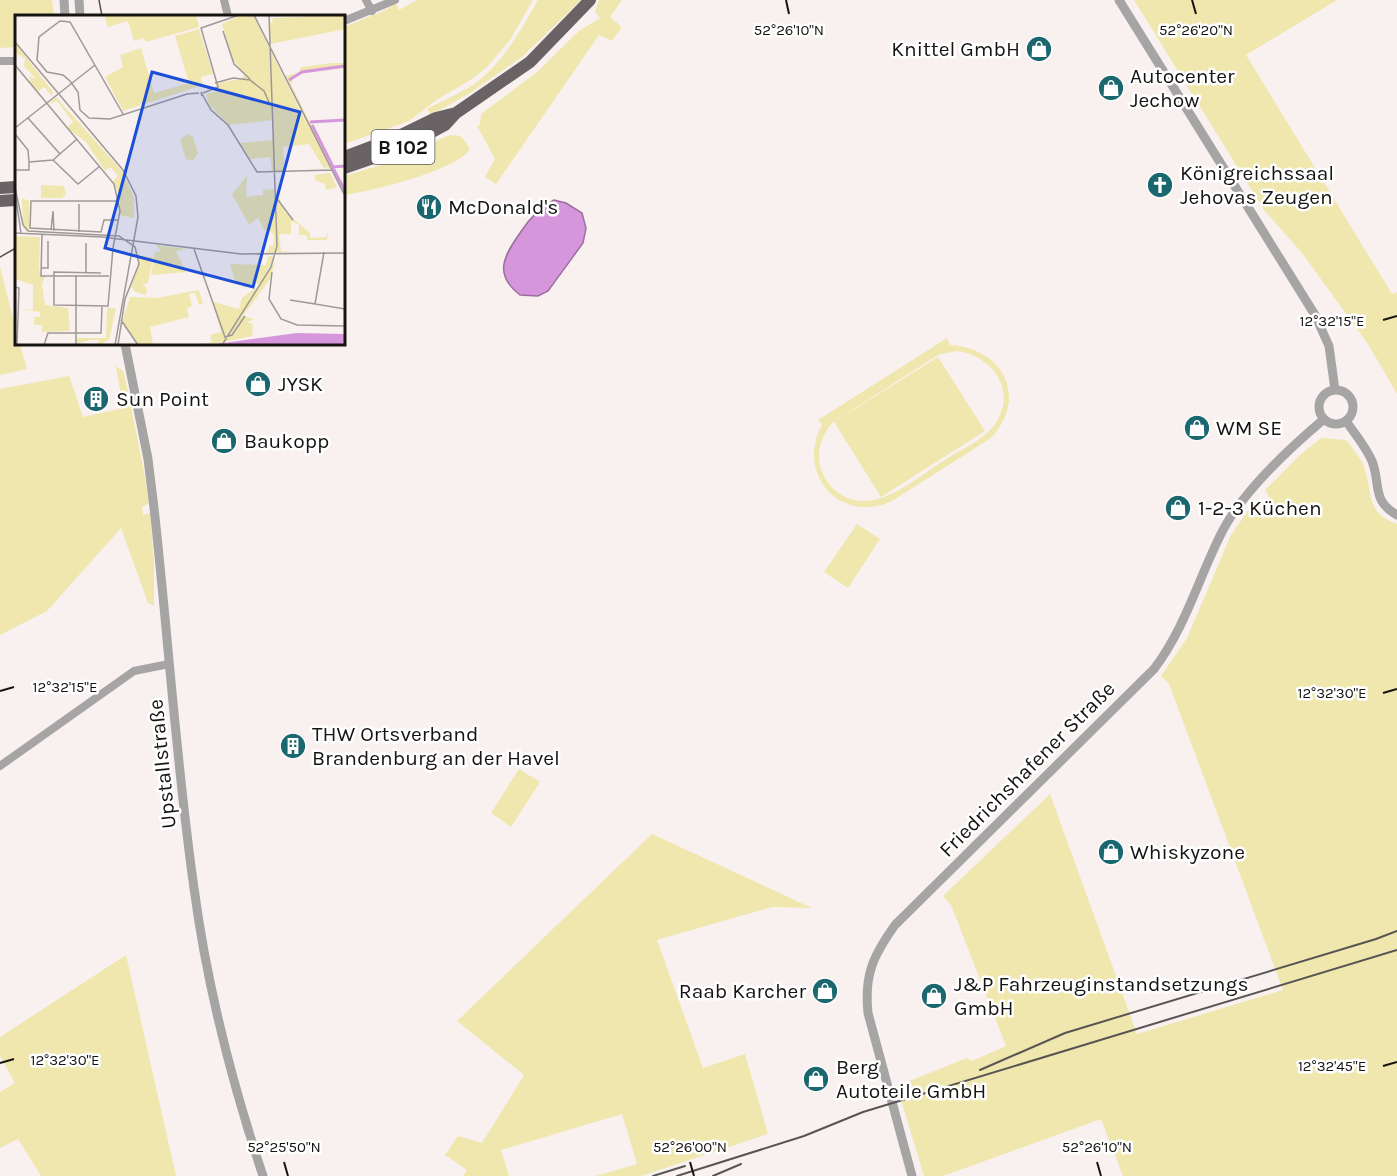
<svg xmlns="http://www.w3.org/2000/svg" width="1397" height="1176" viewBox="0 0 1397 1176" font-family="Karla,sans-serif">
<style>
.green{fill:#efe7ad;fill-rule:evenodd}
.water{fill:#d696dc;stroke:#9c6fa0;stroke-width:1.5}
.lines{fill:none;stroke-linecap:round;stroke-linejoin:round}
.minor{stroke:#a7a4a5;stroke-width:8}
.tertiary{stroke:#a7a4a5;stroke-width:9}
.primary{stroke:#696365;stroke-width:12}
.tram{stroke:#585453;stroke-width:1.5}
.rail{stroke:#585453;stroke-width:2}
.ticks{fill:none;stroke:#161413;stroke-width:2}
.labels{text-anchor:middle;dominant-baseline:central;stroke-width:5;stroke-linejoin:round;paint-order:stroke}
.shield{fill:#fff;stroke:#5c5a5a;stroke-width:1.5}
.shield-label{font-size:20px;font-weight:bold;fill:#161413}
.poi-label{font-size:21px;fill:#161413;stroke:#fff;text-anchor:start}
.street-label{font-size:21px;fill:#161413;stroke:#fff}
.inset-river{fill:none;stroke:#d696dc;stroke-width:3}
.inset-road{fill:none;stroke:#9e9997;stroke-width:1.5}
.view{fill:#1d4ed8;fill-opacity:0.15;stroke:#1d4ed8;stroke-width:3}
.inset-edge{fill:none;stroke:#161413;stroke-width:3}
.ticks-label{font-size:15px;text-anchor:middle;fill:#161413;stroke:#fff;stroke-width:5;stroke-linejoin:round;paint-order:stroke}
</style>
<rect width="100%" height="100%" fill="#f9f1ef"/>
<path class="green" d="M0 0H52L54 16H16V47L0 48Z
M417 0H533L510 40 488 66 472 79 438 99 409 121 344 144V27L381 12 396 4 399 10Z
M538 0H581L522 57 470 93 431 115 427 109C443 100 462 93 477 82 505 60 521 30 538 0Z
M599 0H622L610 17 622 27 612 41 599 35 496 184 485 177 495 159 477 126 480 125 481 114 536 73 579 31 600 18 595 11Z
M1134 0H1337L1246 55 1392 294 1397 292V394L1368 344 1302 253 1264 210Z
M456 135 462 137 470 149C458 170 369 192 344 195V176L388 163 447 136Z
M0 267 16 330V344H20L27 369 0 375Z
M947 338 950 345C1003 348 1029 397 991 438L892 501C841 525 795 474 822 425L818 420ZM956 351C992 355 1018 390 995 424 984 440 960 450 943 461 916 478 879 513 845 497 836 492 827 484 823 474 815 456 820 438 832 423L938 355Z
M938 357 985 431 881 497 834 422Z
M116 366 123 371 125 377C133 419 143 461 149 503L142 507 143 515 150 513 154 563V606L148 603 121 528 47 611 0 635V389L69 376 83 417 123 408Z
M1321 438 1346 440C1352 448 1361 458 1364 467 1373 492 1365 513 1397 524V1176H1123L1101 1119 943 1176H924L897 1086 967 1058 972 1061 1006 1046 951 905 943 896 1050 794 1137 1034 1283 990 1169 684 1161 676 1187 638 1231 535 1254 502 1263 518 1277 511 1265 490 1300 455Z
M857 524 880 539 848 588 824 572Z
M519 769 540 782 511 827 491 813Z
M652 834 812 908 772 907 657 940 703 1068 745 1054 768 1134 641 1176H596L637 1164 622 1114 501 1150 509 1176H463L467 1170 445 1155 458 1136 482 1143 524 1075 457 1021Z
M126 955 176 1176H41L18 1139 0 1148V1092L15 1083 0 1056V1037Z"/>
<path class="water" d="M554 200 566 203 582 213 586 228 583 243 548 291 538 296 520 295C493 274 504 256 520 233 529 219 539 208 554 200Z"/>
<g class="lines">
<path class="minor" d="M224 0 228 16
M366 0 372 11
M344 21 395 0
M0 61H16
M0 766 134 671 169 664"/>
<path class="tertiary" d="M64 0 65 16
M79 0 80 16
M1119 0 1315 315 1329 346 1335 390
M125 344 148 459 154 508C168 634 176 762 194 888 207 986 232 1083 263 1176
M1319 407a17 17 0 1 1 34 0a17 17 0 1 1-34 0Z
M1346 421C1355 434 1366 447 1372 461 1381 484 1371 500 1397 515
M912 1176 868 1013C864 975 873 956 895 925L1154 669C1186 627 1199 576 1223 530 1243 492 1291 447 1324 419"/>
<path class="primary" d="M344 157 397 137 436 118 456 113
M344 168 402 148 445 125 456 113 530 62 590 0
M0 188 16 187
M0 201 16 200"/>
<path class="tram" d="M99 0 102 16
M0 257 16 248"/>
<path class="rail" d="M980 1070 1065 1033 1376 939 1397 931
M653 1176 685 1166
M677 1176 804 1136 863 1112 1397 950
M713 1176 741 1164"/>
</g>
<path class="ticks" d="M786 0 789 14M1192 0 1196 14M1383 320 1397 316M0 691 14 687M1383 693 1397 689M0 1063 14 1059M1383 1066 1397 1062M284 1162 288 1176M690 1162 694 1176M1097 1162 1101 1176"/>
<defs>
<g id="shop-disc" transform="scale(1.35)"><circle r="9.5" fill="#1b676f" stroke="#fff"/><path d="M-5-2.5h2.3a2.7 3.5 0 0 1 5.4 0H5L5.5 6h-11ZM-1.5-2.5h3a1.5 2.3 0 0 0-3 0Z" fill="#fff"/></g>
<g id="church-disc" transform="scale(1.35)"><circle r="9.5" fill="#1b676f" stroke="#fff"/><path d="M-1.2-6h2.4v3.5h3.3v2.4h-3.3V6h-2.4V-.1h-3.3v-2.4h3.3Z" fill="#fff"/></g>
<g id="restaurant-disc" transform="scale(1.35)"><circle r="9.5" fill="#1b676f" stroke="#fff"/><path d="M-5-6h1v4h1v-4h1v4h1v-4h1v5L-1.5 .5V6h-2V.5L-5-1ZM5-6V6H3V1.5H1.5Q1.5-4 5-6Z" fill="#fff"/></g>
<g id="building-disc" transform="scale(1.35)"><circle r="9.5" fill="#1b676f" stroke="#fff"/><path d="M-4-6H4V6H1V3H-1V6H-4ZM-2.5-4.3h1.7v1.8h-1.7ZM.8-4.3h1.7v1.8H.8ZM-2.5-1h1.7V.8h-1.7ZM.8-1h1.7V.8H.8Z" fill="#fff"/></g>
</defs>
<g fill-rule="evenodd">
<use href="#shop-disc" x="1039" y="49"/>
<use href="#shop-disc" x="1111" y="88"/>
<use href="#church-disc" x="1160" y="185"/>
<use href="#restaurant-disc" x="429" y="207"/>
<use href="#shop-disc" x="258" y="384"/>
<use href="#building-disc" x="96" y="399"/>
<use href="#shop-disc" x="1197" y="428"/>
<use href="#shop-disc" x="224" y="441"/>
<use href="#shop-disc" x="1178" y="508"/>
<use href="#building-disc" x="293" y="746"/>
<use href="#shop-disc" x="1111" y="852"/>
<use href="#shop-disc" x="825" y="991"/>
<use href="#shop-disc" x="934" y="996"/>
<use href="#shop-disc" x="816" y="1079"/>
</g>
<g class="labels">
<rect class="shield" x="371.5" y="130" width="63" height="34" rx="4.5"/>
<g class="shield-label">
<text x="403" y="147">B 102</text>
</g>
<g class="poi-label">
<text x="1020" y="49" text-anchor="end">Knittel GmbH</text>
<text x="1130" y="76">Autocenter<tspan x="1130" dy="24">Jechow</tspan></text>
<text x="1180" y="173">Königreichssaal<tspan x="1180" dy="24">Jehovas Zeugen</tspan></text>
<text x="448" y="207">McDonald's</text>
<text x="278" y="384">JYSK</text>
<text x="116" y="399">Sun Point</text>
<text x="1216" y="428">WM SE</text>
<text x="244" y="441">Baukopp</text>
<text x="1198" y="508">1-2-3 Küchen</text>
<text x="312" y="734">THW Ortsverband<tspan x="312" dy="24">Brandenburg an der Havel</tspan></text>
<text x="1130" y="852">Whiskyzone</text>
<text x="954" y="984">J&amp;P Fahrzeuginstandsetzungs<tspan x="954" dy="24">GmbH</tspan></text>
<text x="806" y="991" text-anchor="end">Raab Karcher</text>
<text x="836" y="1067">Berg<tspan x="836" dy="24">Autoteile GmbH</tspan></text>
</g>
<g class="street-label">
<text transform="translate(162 764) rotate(-96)">Upstallstraße</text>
<text transform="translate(1027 769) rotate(-45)">Friedrichshafener Straße</text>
</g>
</g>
<g transform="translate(15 15)">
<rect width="330" height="330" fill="#f9f1ef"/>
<path d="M89 0H181L184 12 131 27 129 23 119 26 113 6 93 12ZM226 0H238L312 150 310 155 294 129 268 132 270 156 257 157 255 142 235 144 225 128 258 125V105L214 110 194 90 191 79 203 76V68L226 64 229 59 218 45 207 9ZM254 0 256 10 258 3 330 0V14L255 29ZM184 14 198 59 186 62 188 70 108 96 90 62 108 52 105 40 126 33 139 78 174 68 160 21ZM0 28 38 77 37 81 29 72 22 77 16 70 14 61 21 64 9 51 10 44 0 37ZM318 48H330V53L288 58 278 63 276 69 330 179 316 152 313 154 270 61 283 58 286 52ZM41 82 107 156 119 182V203L105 200V182L98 166 103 161 96 152 90 156 71 127 52 113 58 107 42 86 33 89ZM172 119 178 122 183 138 178 146 171 144 165 125ZM315 158 322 172 311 175 310 169 300 165V160ZM232 161 231 182 248 180V175L259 174 261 230 262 178 270 197 295 218V223L311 222 313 217 312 225H293L291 220H284V210L276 206V219H264L266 236H276L252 238 255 230 258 231 259 220 253 214 250 216 243 203 234 210 217 179ZM26 170 49 171 51 179 47 183H26ZM7 183 14 186V216L8 210ZM0 221 25 222 24 253 26 261H30L27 270 30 290 53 293 55 316 27 317V310H19V302H25V297L2 294 18 295V270L0 264ZM122 230 124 241 138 242 133 268 127 270 132 273 131 280 120 277 116 271 124 249ZM141 230 172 234 161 236 171 257 136 260 140 237 146 236ZM253 241H258L256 249 247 264 260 247 255 264 228 301 239 304 232 307 238 309 237 321 209 327 212 321 207 328 184 330 197 327 195 320 206 317 198 287 224 294 227 283 245 270 240 267 228 273 227 267 221 269 215 249 251 250ZM184 275 188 289H184L180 278 174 279 177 291 172 293 174 302 135 312 138 330H124L107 308 115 282 142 283ZM92 293H101L94 325 84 330H80L85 325H75L62 329V323H91Z" fill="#efe7ad"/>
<path d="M282 318 330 319V330H194Z" fill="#d696dc"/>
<path class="inset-river" d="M274 65 287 57 330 51M295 107 330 105M297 110 318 152 330 151M318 153 330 176"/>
<path class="inset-road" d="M239 0 330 181M208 16 219 49 235 64M0 27 108 155 121 181 123 202 100 330M0 50 99 169 105 196 98 233M200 68 218 63 235 65 249 76 254 87M188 78 203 72 186 13 224 0M187 81 186 77 196 95 213 110 242 157 317 155M108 99 55 7 45 6 24 22 22 45 32 57 48 60 55 66 63 77 65 95 74 103 95 104 172 79 184 78M13 103 45 139M0 113 80 50M0 119 13 135 14 147V155H0M38 145 63 169 85 151M14 147 38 145 62 124M0 172 8 210 13 216 104 221 120 232 124 249 110 284 103 330M0 177 6 218M263 185 278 205M104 205H89L86 217 15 213 16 186H104M36 215 38 196 39 216M64 217V189M0 218 87 222 226 239 330 238M27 219 26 261H94M179 234 210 322 217 320 230 301M309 237 300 289 330 294M26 253H33V226M257 257 254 284 266 304 282 310 330 311M71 258V228M86 258 39 257V290L93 291 98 233M0 272 4 273 2 330M275 285 300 289M106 305 123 330M29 330 33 318H86L87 292M61 330V260M207 330 256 252 262 231 254 0"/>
<path class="view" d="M137 57 285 97 238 272 90 233Z"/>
<rect width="330" height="330" class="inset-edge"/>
</g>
<g class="ticks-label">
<text x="789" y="35">52°26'10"N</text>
<text x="1196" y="35">52°26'20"N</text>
<text x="1332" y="326">12°32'15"E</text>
<text x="65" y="692">12°32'15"E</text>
<text x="1332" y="698">12°32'30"E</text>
<text x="65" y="1065">12°32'30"E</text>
<text x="1332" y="1071">12°32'45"E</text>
<text x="284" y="1152">52°25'50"N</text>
<text x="690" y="1152">52°26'00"N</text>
<text x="1097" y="1152">52°26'10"N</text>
</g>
</svg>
